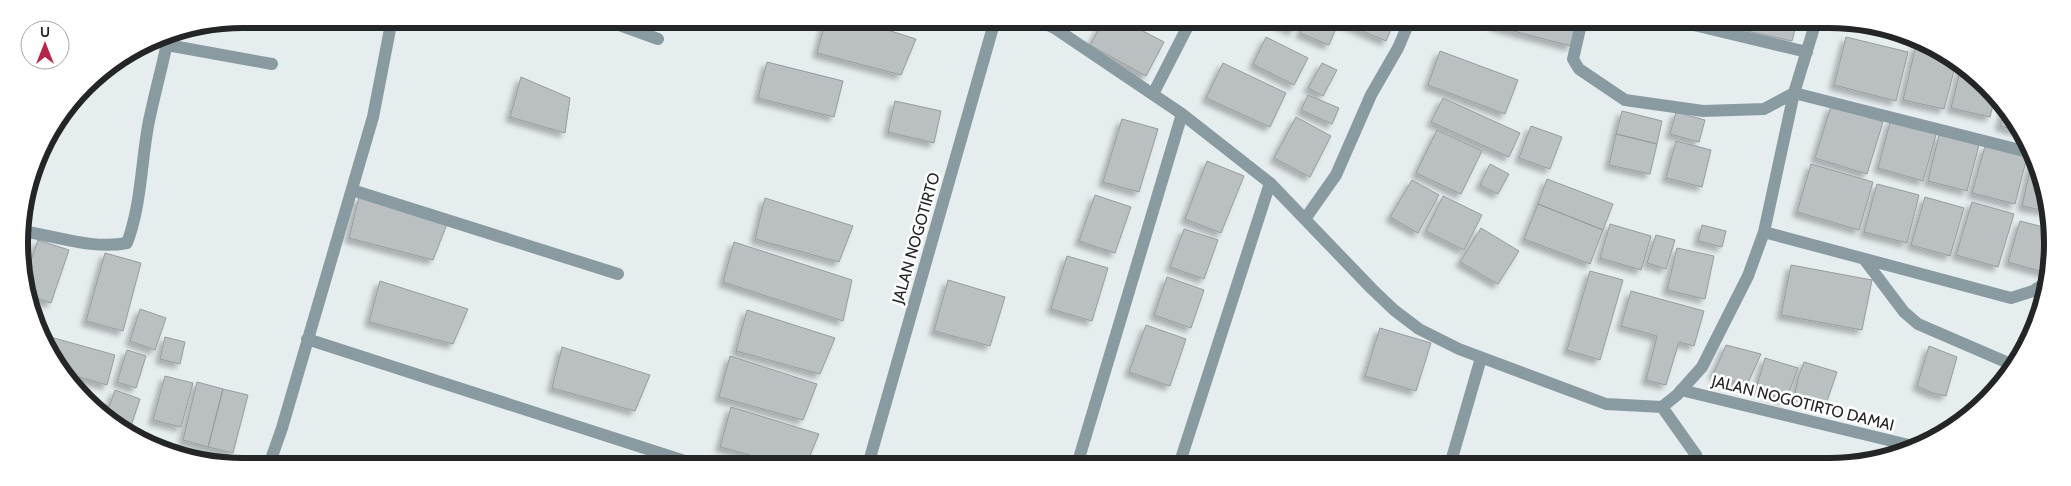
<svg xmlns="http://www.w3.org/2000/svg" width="2071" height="486" viewBox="0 0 2071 486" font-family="Cabin,sans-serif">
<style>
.building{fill:#bac0c2;stroke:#969c9e;filter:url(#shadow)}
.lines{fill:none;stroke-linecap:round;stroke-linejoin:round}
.minor{stroke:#899ba0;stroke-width:12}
.labels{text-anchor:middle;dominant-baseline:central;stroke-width:5;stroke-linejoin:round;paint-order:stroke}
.street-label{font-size:16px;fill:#232526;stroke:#fff}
.rim{fill:none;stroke:#232526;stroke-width:6}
</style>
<defs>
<filter id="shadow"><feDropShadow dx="-4.5" dy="4.5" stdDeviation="2.5" flood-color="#0004"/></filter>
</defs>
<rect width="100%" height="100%" fill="#e6edef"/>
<path class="building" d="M826 19H853L916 39 901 75 817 53Z
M1104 20H1122L1164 42 1146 76 1090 45Z
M1271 20H1299L1293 31Z
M1306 20H1395L1386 41 1339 21 1329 45 1300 33Z
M1496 20H1578L1571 46 1494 26Z
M1703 21H1797L1792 41Z
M1266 37 1308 58 1294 85 1253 64Z
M1846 37 1908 52 1896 101 1834 85Z
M1916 45 1943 51 1956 63 1944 109 1903 100Z
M1440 51 1518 80 1505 114 1428 85Z
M767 62 843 81 834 117 758 98Z
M1223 63 1286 93 1270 127 1206 98Z
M1322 63 1337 70 1323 96 1308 88Z
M1961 67 1995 97 1990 117 1951 108Z
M521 77 570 98 565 133 510 117Z
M1308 95 1339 108 1332 124 1301 110Z
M1443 98 1520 133 1509 157 1431 122Z
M895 101 941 111 934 143 888 132Z
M1831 106 1883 122 1867 174 1815 158Z
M2005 106 2006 107 2018 131 2000 126Z
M1622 111 1662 121 1657 144 1616 134Z
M1676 112 1705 120 1699 142 1670 134Z
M1296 117 1331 136 1310 177 1274 158Z
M1122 119 1158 129 1139 192 1103 182Z
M1891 119 1937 131 1923 181 1878 168Z
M1531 126 1562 137 1550 169 1519 158Z
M1437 130 1482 151 1461 194 1416 173Z
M1616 134 1657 144 1650 174 1609 165Z
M1939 135 1979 145 1967 191 1928 181Z
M1676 141 1711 150 1702 187 1666 178Z
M1985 146 2027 157 2015 204 1972 193Z
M1207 161 1244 176 1221 233 1185 219Z
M2032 161 2045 185 2046 211 2022 206Z
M1490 164 1509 174 1498 194 1480 185Z
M1811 164 1873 182 1859 230 1797 212Z
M1547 179 1613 204 1603 230 1538 204Z
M1412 180 1439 195 1418 233 1390 217Z
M1877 184 1919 195 1907 243 1864 232Z
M1095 195 1131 207 1115 253 1079 241Z
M1443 196 1482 215 1464 250 1426 231Z
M359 197 447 224 433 260 349 238Z
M1925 197 1964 208 1950 256 1911 245Z
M765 198 853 226 839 262 755 239Z
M1972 202 2014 214 1998 267 1956 255Z
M1538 204 1603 230 1590 264 1524 239Z
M2020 221 2047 228 2050 274 2008 262Z
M1610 224 1651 236 1641 270 1600 258Z
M1702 225 1726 231 1722 247 1698 241Z
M1481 228 1519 251 1498 284 1460 262Z
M1184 229 1218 240 1204 279 1170 267Z
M1656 235 1675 240 1666 269 1647 263Z
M38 240 69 250 51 303 26 295 24 281Z
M734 242 852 280 843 321 723 282Z
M1677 248 1714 256 1705 299 1667 290Z
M105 253 141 263 123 331 86 321Z
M1067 256 1108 268 1092 321 1051 309Z
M1791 265 1872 280 1862 330 1781 315Z
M1590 271 1623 280 1600 360 1567 350Z
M1167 277 1204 290 1191 328 1154 315Z
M948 280 1005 297 990 346 934 331Z
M380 281 468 309 453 344 369 322Z
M1631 291 1704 311 1694 346 1679 342 1666 385 1646 380 1657 336 1621 326Z
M140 309 166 318 155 350 130 341Z
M747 310 835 338 820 374 736 351Z
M1146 325 1186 339 1170 386 1129 372Z
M1380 328 1431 343 1416 391 1365 376Z
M43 335 115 355 107 385 61 372Z
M165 337 185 342 180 364 160 359Z
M1726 345 1761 354 1747 385 1713 375Z
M1929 346 1957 357 1946 396 1932 393 1917 386Z
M562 347 650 375 635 411 552 388Z
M127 350 146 356 136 388 117 382Z
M730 356 817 384 803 420 719 397Z
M1765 358 1798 368 1786 400 1756 389Z
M1804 362 1837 372 1826 404 1795 394 1798 378Z
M165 376 193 383 181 427 153 420Z
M197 382 223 389 208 447 183 440Z
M223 389 248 395 233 453 208 447Z
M115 390 140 399 128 435 106 416Z
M731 407 819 434 806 465H786L720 447Z"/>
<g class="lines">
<path class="minor" d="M603 19 658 39
M1038 20 1056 29 1182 114 1270 183 1372 289 1394 310 1419 329 1459 349 1606 404 1662 407 1677 395 1702 367 1748 276 1764 232 1794 93 1816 21
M1582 20 1573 59 1579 69 1625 100 1703 111 1764 109 1794 93 2028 152
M1673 20 1807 52
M167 45 272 64
M1153 94 1191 20
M352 190 618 274
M1305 219 1336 175 1371 95 1398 48 1410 20
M20 231C55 235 91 250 127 243 141 206 141 165 148 126 154 95 163 65 169 33
M1764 232 2011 298 2033 291 2047 282
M1864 259 1904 312 1918 324 2013 365
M307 339 697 465
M1681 390 1917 447
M1662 407 1696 455 1700 465
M269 465 282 428 373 117 392 19
M868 465 995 20
M1077 465 1182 114
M1179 465 1270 183
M1450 465 1481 358"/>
</g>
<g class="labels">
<g class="street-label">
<text transform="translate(916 238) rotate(-74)">JALAN NOGOTIRTO</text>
<text transform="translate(1803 403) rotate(14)">JALAN NOGOTIRTO DAMAI</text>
</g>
</g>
<path d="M0 0H2071V486H0ZM243 28H1829A215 215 0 0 1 2044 243V243A215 215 0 0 1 1829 458H243A215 215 0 0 1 28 243V243A215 215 0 0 1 243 28Z" fill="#fff" fill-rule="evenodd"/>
<path class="rim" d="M243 28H1829A215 215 0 0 1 2044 243V243A215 215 0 0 1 1829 458H243A215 215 0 0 1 28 243V243A215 215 0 0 1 243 28Z"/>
<g transform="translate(45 45)"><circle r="24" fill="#ffffff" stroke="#a7a8a8"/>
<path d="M0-4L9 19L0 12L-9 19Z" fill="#b62549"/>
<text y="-8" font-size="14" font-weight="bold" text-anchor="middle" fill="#232526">U</text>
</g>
</svg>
